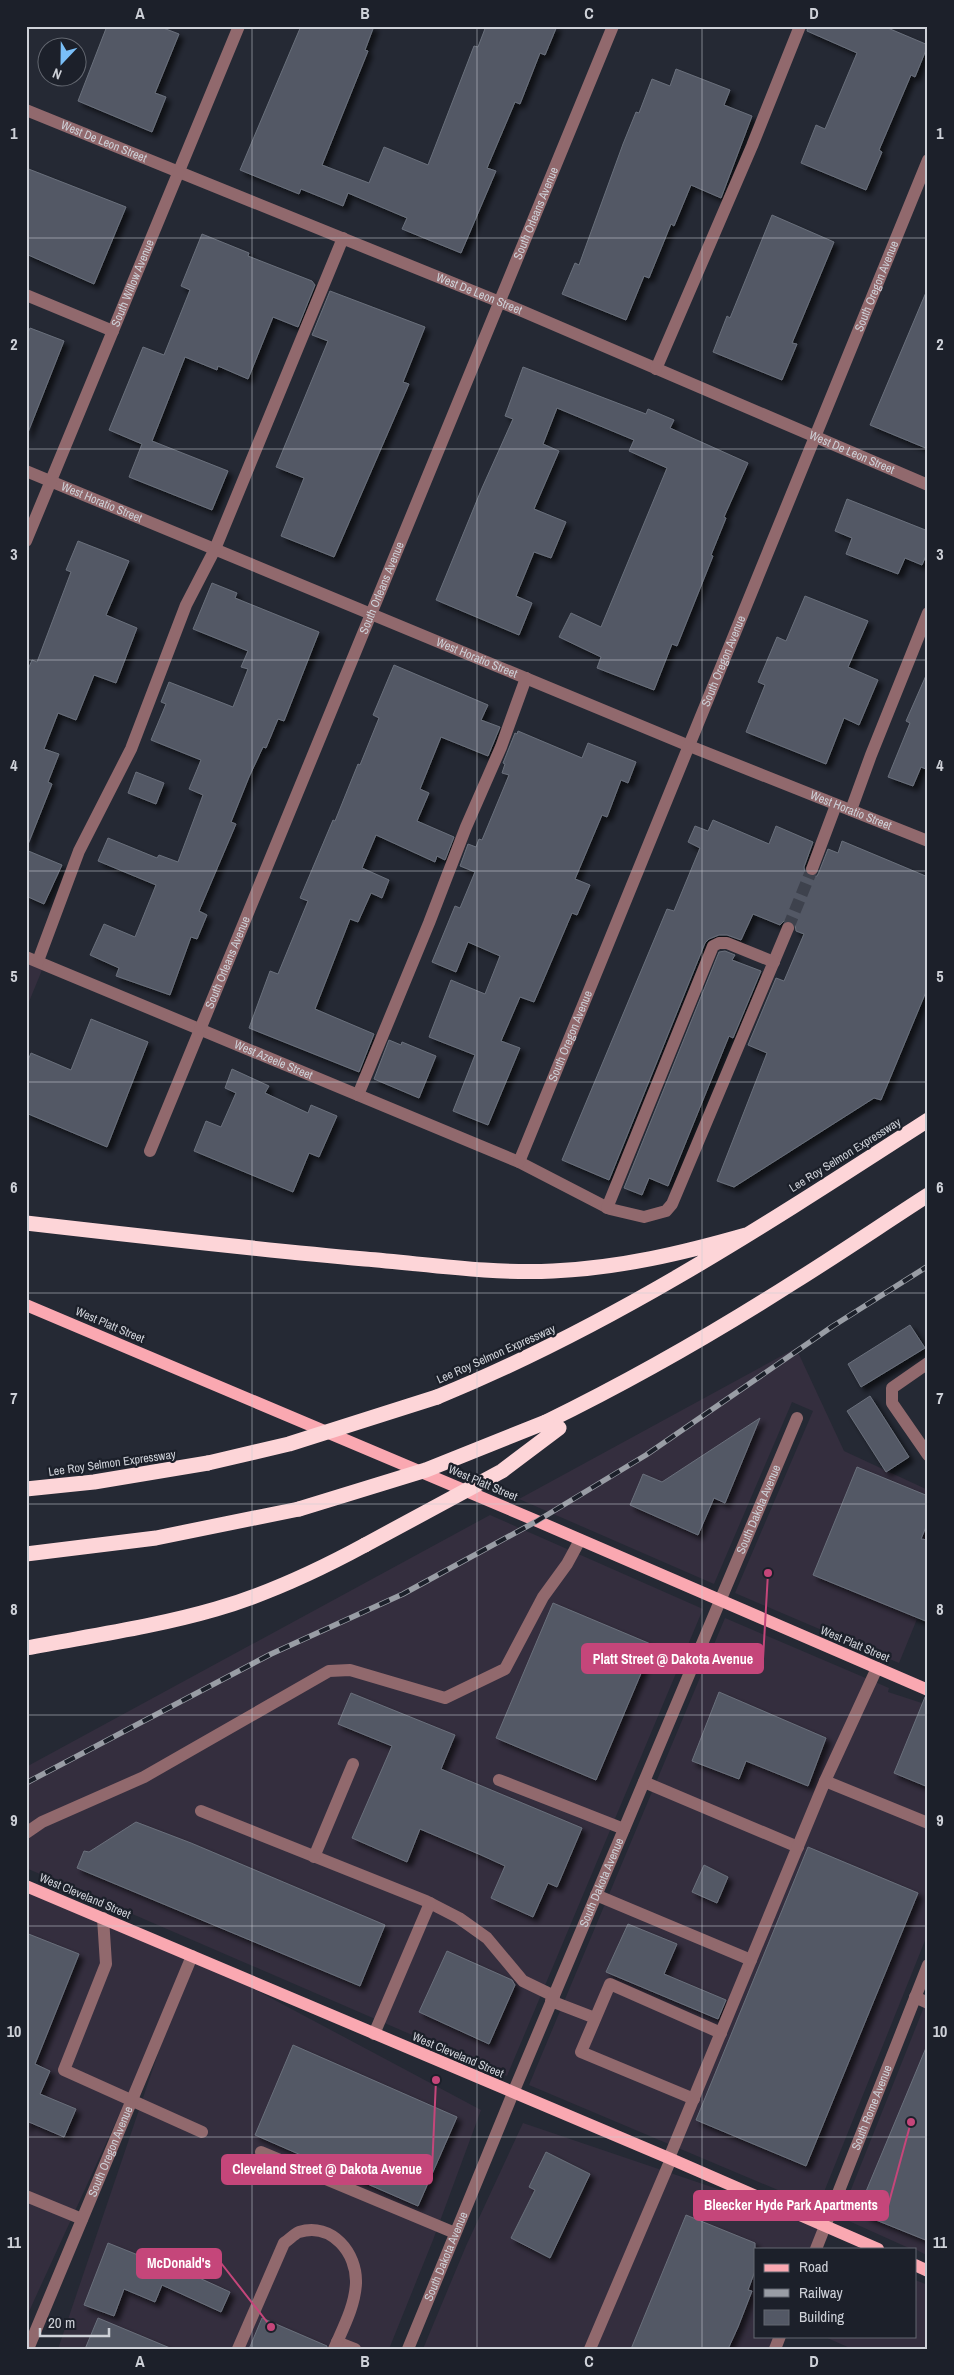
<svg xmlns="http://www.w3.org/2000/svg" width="954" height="2375" viewBox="0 0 954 2375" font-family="'Archivo Narrow',sans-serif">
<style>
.commercial{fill:#342e3e}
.building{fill:#535865;stroke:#6a707c;filter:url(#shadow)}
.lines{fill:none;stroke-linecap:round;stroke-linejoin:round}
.minor-tunnel{stroke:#3e424d;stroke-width:12;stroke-dasharray:12 6;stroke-linecap:butt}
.minor{stroke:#91696d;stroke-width:12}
.major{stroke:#faa8b1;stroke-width:12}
.highway{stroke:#fdd5d8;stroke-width:15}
.rail-casing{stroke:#999da5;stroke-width:5.5}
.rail{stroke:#1c202a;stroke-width:4;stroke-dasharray:11;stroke-linecap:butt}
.highway-bridge{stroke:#fdd5d8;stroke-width:15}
.grid{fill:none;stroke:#ced1d8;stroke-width:1;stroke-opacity:0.55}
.labels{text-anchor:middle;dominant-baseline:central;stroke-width:4.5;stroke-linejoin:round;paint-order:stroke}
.street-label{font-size:12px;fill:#ced1d8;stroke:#1c202a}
.leader{fill:none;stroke:#c5467a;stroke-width:2}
.callout-dot{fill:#c5467a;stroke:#1c202a;stroke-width:2}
.callout{fill:#c5467a;stroke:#c5467a;stroke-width:2}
.callout-label{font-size:14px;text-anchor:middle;font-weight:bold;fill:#fff}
.neatline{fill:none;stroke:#ced1d8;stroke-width:2}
.grid-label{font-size:16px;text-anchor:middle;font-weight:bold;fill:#ced1d8}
</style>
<defs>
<filter id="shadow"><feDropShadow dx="4.5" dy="4.5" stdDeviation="2.5" flood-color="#0009"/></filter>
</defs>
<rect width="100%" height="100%" fill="#252934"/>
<path class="commercial" d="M26 963 42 970 26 1009Z
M796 1348 844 1451 928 1490V1592L899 1663 735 1593 813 1411 792 1402 714 1584 519 1499Z
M490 1515 703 1609 507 2076 26 1868V1767Z
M725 1618 889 1688 888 1692 928 1705V1933L818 2207 529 2085Z
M26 1886 192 1956 481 2110 433 2240 389 2349H58L189 1962 26 2318Z
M928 1997V2256L915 2249H911L840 2217Z
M523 2123 824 2225 816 2249H755V2336H780L775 2349H423L466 2246Z
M915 2280 928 2285V2349H852L823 2336H915Z"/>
<path class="building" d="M107 26H158L179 34 155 93 166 97 152 132 78 101Z
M301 26H374L365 50 368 51 322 165 369 183 384 147 428 165 474 46 478 47 486 26H557L545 55 540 53 520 104 515 102 487 168 496 171 461 253 402 229 407 218 348 193 343 206 301 189 299 194 240 170Z
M808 26H883L928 45 915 77 911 75 879 150 882 152 866 190 801 163 816 125 825 129 857 53 807 31Z
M676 69 730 90 724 105 752 116 721 198 691 185 674 226 671 224 649 278 644 276 626 320 562 294 575 263 579 265 623 144 636 112 639 113 652 79 670 86Z
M26 168 126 207 94 284 26 254Z
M772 215 834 242 792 343 797 344 782 380 713 352 727 316 730 318Z
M202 234 249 253 248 256 312 281 315 285 298 327 273 317 248 379 218 366 217 370 185 357 152 441 228 471 212 510 129 477 142 444 109 430 143 347 164 355 190 290 181 286Z
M927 290H928V449L870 425Z
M330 291 425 327 403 382 409 384 334 557 281 536 304 478 276 467 328 341 312 335Z
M30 328 64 341 27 435 26 338Z
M523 367 646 414 648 409 674 420 670 428 748 463 724 517 726 518 711 555 713 556 677 646 672 644 654 690 597 668 601 657 559 637 571 613 601 627 667 468 629 451 634 440 557 408 543 444 559 451 534 509 566 522 551 558 534 552 516 596 532 603 519 635 436 600 482 488 513 419 505 416Z
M847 499 928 531V551L922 565 905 558 898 574 846 554 852 538 835 531Z
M78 541 129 561 106 615 137 628 116 683 94 675 76 720 58 713 44 749 59 754 48 782 52 784 27 847 26 674 32 660 37 662 71 572 66 570Z
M212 583 237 593 235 598 319 632 284 721 278 719 266 748 263 747 249 777 231 822 236 824 199 911 207 915 197 939 191 937 170 995 116 976 119 968 90 955 104 924 135 937 156 885 98 861 108 838 157 858 159 855 178 862 203 795 189 789 201 760 151 740 166 704 161 702 169 682 233 707 248 669 241 667 248 651 193 629Z
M805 596 868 621 848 667 878 680 859 725 844 718 826 764 746 732 765 685 758 682 777 637 786 641Z
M394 665 488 705 481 720 500 727 488 756 441 737 420 789 429 793 417 821 454 837 445 860 437 856 435 862 376 835 362 868 389 880 382 898 371 893 358 922 350 919 315 1009 374 1034 359 1072 249 1028 270 971 278 974 308 901 300 898 333 820 335 821 358 764 360 765 379 718 373 715Z
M928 671V770L921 767 913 786 888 777 910 723 906 721Z
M518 731 582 758 588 743 636 762 628 783 621 780 607 817 602 815 575 879 590 885 577 915 572 913 534 1002 520 997 501 1041 520 1048 488 1125 453 1111 475 1055 429 1037 451 980 485 994 500 956 468 942 456 972 432 962 455 906 460 908 475 872 460 866 468 844 476 847 479 839 482 840 509 775 502 773 505 764 503 763 515 733 517 734Z
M136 772 164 783 156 804 128 793Z
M713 820 769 844 776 826 813 842 804 867 805 874 810 877 817 876 819 872 828 849 838 853 842 841 928 877V987L881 1100 874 1098 734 1187 717 1181 767 1053 748 1045 776 978 784 981 804 934 796 931 795 924 791 920 784 921 780 925 753 914 741 940 727 935H719L709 939 705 943 609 1180 562 1160 667 909 674 911 700 848 688 842 695 826 708 831Z
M26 850 62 865 44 904 26 896Z
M725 951 735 955 732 960 761 971 733 1038 729 1036 668 1186 649 1178 642 1195 624 1188 719 952Z
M91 1019 148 1042 107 1147 26 1113V1065L31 1053 71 1070Z
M389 1040 401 1045 402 1042 436 1056 419 1098 374 1079Z
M232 1069 269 1086 265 1093 308 1113 311 1105 337 1116 319 1157 309 1153 293 1192 194 1151 206 1121 221 1127 236 1093 225 1088Z
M910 1325 925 1348 861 1387 848 1364Z
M870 1396 909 1457 886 1472 847 1411Z
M760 1418 725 1503 714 1498 698 1535 630 1505 643 1474 662 1482Z
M857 1467 928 1496V1522L921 1539 928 1540V1622L813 1575Z
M553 1603 653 1645 596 1780 496 1738Z
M719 1692 826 1738 808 1786 746 1761 739 1779 692 1761Z
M351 1693 455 1735 441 1769 582 1828 557 1887 548 1883 533 1917 491 1898 505 1866 481 1855 420 1829 407 1862 352 1838 392 1746 338 1724Z
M925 1697 928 1698V1787L894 1773Z
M136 1822 191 1843 385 1925 360 1986 77 1868 84 1851 89 1852Z
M808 1847 918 1893 806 2166 696 2120Z
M704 1865 728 1877 717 1903 692 1892Z
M628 1924 677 1944 664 1974 726 2000 718 2019 606 1972Z
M26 1933 79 1954 35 2064 50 2071 40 2094 76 2109 64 2137 29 2122 26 2128Z
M447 1951 512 1980 515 1985 489 2044 419 2012Z
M928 2043V2241L866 2216 862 2201Z
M293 2045 457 2117 418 2206 255 2135Z
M546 2152 590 2174 550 2258 511 2238 535 2190 529 2187Z
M686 2215 755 2243V2271L748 2290 752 2291 738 2327 728 2349H631Z
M108 2243 183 2273 184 2271 230 2292 221 2312 162 2285 155 2302 124 2289 114 2316 84 2305Z
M98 2318 170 2348 169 2349H85Z
M262 2318 327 2346 326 2349H249Z"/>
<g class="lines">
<path class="minor-tunnel" d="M788 928 812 869"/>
<g class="minor">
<path id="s1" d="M26 110 522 311 928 485"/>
<path d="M26 295 113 331"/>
<path d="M656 369 752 146 800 26"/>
<path id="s2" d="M26 471 687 745 928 841"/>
<path id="s3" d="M26 541 239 26"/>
<path d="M851 810 871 755 928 613"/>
<path d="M812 869 836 805"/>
<path id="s4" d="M26 957 519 1162 610 1209 644 1217 666 1211 672 1204 788 928"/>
<path d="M38 961 79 851 131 749 186 605 215 549 343 238"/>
<path d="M358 1095 429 923 466 827 501 747 526 678"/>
<path id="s5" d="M150 1151 613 26"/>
<path id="s6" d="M519 1162 928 160"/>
<path d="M607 1208 713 946 719 943H727L774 962"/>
<path d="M928 1363 892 1388V1403L928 1455"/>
<path d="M877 1668 825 1781 928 1823"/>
<path d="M499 1780 624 1829"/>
<path d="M644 1782 798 1847"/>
<path d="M201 1811 426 1901 459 1918 487 1938 523 1981 554 1996"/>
<path d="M26 1833 42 1822 144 1777 329 1671 350 1670 445 1698 505 1669 543 1597 567 1564 580 1540"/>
<path d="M314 1857 353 1764"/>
<path d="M596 1895 751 1960"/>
<path d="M103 1918 106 1964 64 2070 202 2132"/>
<path d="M915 1997 928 2003"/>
<path d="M551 2001 595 2018"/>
<path d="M374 2034 430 1903"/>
<path d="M694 2099 581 2052 610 1984 721 2033"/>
<path d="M261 2152 455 2233"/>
<path d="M669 2158 825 1781"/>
<path d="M26 2196 82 2219"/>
<path id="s7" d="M816 2249 928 1965"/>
<path d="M337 2342 355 2349"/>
<path id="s8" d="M28 2349 192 1956"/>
<path d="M238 2349 284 2243C289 2240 294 2234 299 2232 332 2222 357 2253 356 2283 355 2306 343 2328 334 2349"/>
<path id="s9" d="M408 2349 513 2093 797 1418"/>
<path d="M590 2349 671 2159"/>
<path d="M775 2349 780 2336"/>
</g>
<path class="major" d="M26 1305 537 1521 928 1690
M26 1886 671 2159 878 2249
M915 2265 928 2271"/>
<path class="highway" d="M26 1223C139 1236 252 1249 365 1259 427 1264 490 1274 553 1271 620 1268 683 1253 746 1235
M437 1397C612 1326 770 1222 928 1120
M546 1422C632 1380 714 1333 794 1282 839 1254 883 1224 928 1195
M26 1489 94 1482 208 1463
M26 1554 156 1538 299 1509
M26 1648C89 1636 154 1627 216 1609 268 1594 317 1571 365 1545"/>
<g class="rail-casing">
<path id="rail" d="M26 1783 271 1654 403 1594 537 1521 646 1455 833 1326 928 1266"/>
</g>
<use href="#rail" class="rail"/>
<path class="highway-bridge" d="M208 1463 289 1444 437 1397
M299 1509 426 1470 546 1422
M365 1545 502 1471 559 1428"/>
</g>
<path class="grid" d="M252 26V2349M477 26V2349M702 26V2349M26 238H928M26 449H928M26 660H928M26 871H928M26 1082H928M26 1293H928M26 1504H928M26 1715H928M26 1926H928M26 2137H928"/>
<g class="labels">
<g class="street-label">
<text stroke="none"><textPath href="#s1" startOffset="84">West De Leon Street</textPath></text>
<text stroke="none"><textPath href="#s5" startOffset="1014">South Orleans Avenue</textPath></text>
<text stroke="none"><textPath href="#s3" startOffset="279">South Willow Avenue</textPath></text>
<text stroke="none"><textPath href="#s6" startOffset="946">South Oregon Avenue</textPath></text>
<text stroke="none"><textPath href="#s1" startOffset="489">West De Leon Street</textPath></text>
<text stroke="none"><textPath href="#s1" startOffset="894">West De Leon Street</textPath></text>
<text stroke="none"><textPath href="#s2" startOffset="82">West Horatio Street</textPath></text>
<text stroke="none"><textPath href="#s5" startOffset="609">South Orleans Avenue</textPath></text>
<text stroke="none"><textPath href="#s2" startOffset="488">West Horatio Street</textPath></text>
<text stroke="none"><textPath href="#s6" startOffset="541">South Oregon Avenue</textPath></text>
<text stroke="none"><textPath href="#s2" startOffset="892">West Horatio Street</textPath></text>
<text stroke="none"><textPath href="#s5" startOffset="204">South Orleans Avenue</textPath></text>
<text stroke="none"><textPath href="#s6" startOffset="136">South Oregon Avenue</textPath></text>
<text stroke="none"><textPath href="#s4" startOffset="268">West Azeele Street</textPath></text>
<text transform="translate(845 1155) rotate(-32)">Lee Roy Selmon Expressway</text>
<text transform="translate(110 1325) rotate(23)">West Platt Street</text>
<text transform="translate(496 1354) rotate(-24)">Lee Roy Selmon Expressway</text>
<text transform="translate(112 1463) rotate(-8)">Lee Roy Selmon Expressway</text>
<text transform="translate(483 1483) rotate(23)">West Platt Street</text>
<text stroke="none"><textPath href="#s9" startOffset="910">South Dakota Avenue</textPath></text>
<text transform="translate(855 1644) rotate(23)">West Platt Street</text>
<text stroke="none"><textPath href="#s9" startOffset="505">South Dakota Avenue</textPath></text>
<text transform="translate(85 1896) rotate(23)">West Cleveland Street</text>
<text transform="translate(458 2055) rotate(23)">West Cleveland Street</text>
<text stroke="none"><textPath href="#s7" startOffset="152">South Rome Avenue</textPath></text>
<text stroke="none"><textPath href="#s8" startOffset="214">South Oregon Avenue</textPath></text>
<text stroke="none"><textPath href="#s9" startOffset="100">South Dakota Avenue</textPath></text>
</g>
</g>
<path class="leader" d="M768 1573L763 1659M436 2080L432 2170M911 2122L888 2206M271 2327L221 2263"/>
<g class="callout-dot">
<circle cx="768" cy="1573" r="5"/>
<circle cx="436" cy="2080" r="5"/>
<circle cx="911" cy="2122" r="5"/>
<circle cx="271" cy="2327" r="5"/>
</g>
<g class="callout">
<rect x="582" y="1644" width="181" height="29" rx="5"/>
<rect x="222" y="2155" width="210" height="29" rx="5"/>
<rect x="694" y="2191" width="194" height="29" rx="5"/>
<rect x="137" y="2249" width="84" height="29" rx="5"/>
</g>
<g class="callout-label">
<text x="673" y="1664">Platt Street @ Dakota Avenue</text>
<text x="327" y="2174">Cleveland Street @ Dakota Avenue</text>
<text x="791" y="2210">Bleecker Hyde Park Apartments</text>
<text x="179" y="2268">McDonald's</text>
</g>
<rect width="954" height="2375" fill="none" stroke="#1c202a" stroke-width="55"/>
<rect x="754" y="2248" width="162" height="90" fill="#1c202a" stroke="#636770"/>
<rect x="764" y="2264" width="25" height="8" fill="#faa8b1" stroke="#636770"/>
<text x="799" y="2272" font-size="15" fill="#ced1d8">Road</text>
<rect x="764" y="2289" width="25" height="8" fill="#999da5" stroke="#636770"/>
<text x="799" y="2298" font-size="15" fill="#ced1d8">Railway</text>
<rect x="764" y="2310" width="25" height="15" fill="#535865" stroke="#636770"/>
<text x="799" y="2322" font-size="15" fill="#ced1d8">Building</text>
<g transform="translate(62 62) rotate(202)"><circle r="24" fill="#1c202a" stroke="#636770"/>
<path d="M0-4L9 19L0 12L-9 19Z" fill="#7abff8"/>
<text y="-8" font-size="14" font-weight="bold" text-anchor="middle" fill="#ced1d8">N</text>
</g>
<path d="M40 2328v8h69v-8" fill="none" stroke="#ced1d8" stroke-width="2.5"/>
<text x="48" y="2328" font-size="15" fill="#ced1d8" stroke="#1c202a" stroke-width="4" paint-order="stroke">20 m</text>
<rect x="28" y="28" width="898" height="2320" class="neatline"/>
<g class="grid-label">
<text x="140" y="19">A</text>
<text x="365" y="19">B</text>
<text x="589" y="19">C</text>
<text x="814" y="19">D</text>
<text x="14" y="139">1</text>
<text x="940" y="139">1</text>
<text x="14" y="350">2</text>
<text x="940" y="350">2</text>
<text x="14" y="560">3</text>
<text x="940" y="560">3</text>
<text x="14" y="771">4</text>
<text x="940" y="771">4</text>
<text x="14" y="982">5</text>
<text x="940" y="982">5</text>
<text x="14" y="1193">6</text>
<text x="940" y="1193">6</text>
<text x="14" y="1404">7</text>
<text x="940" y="1404">7</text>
<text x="14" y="1615">8</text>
<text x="940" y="1615">8</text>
<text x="14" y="1826">9</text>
<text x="940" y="1826">9</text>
<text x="14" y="2037">10</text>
<text x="940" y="2037">10</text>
<text x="14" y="2248">11</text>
<text x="940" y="2248">11</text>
<text x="140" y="2367">A</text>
<text x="365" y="2367">B</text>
<text x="589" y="2367">C</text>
<text x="814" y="2367">D</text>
</g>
</svg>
